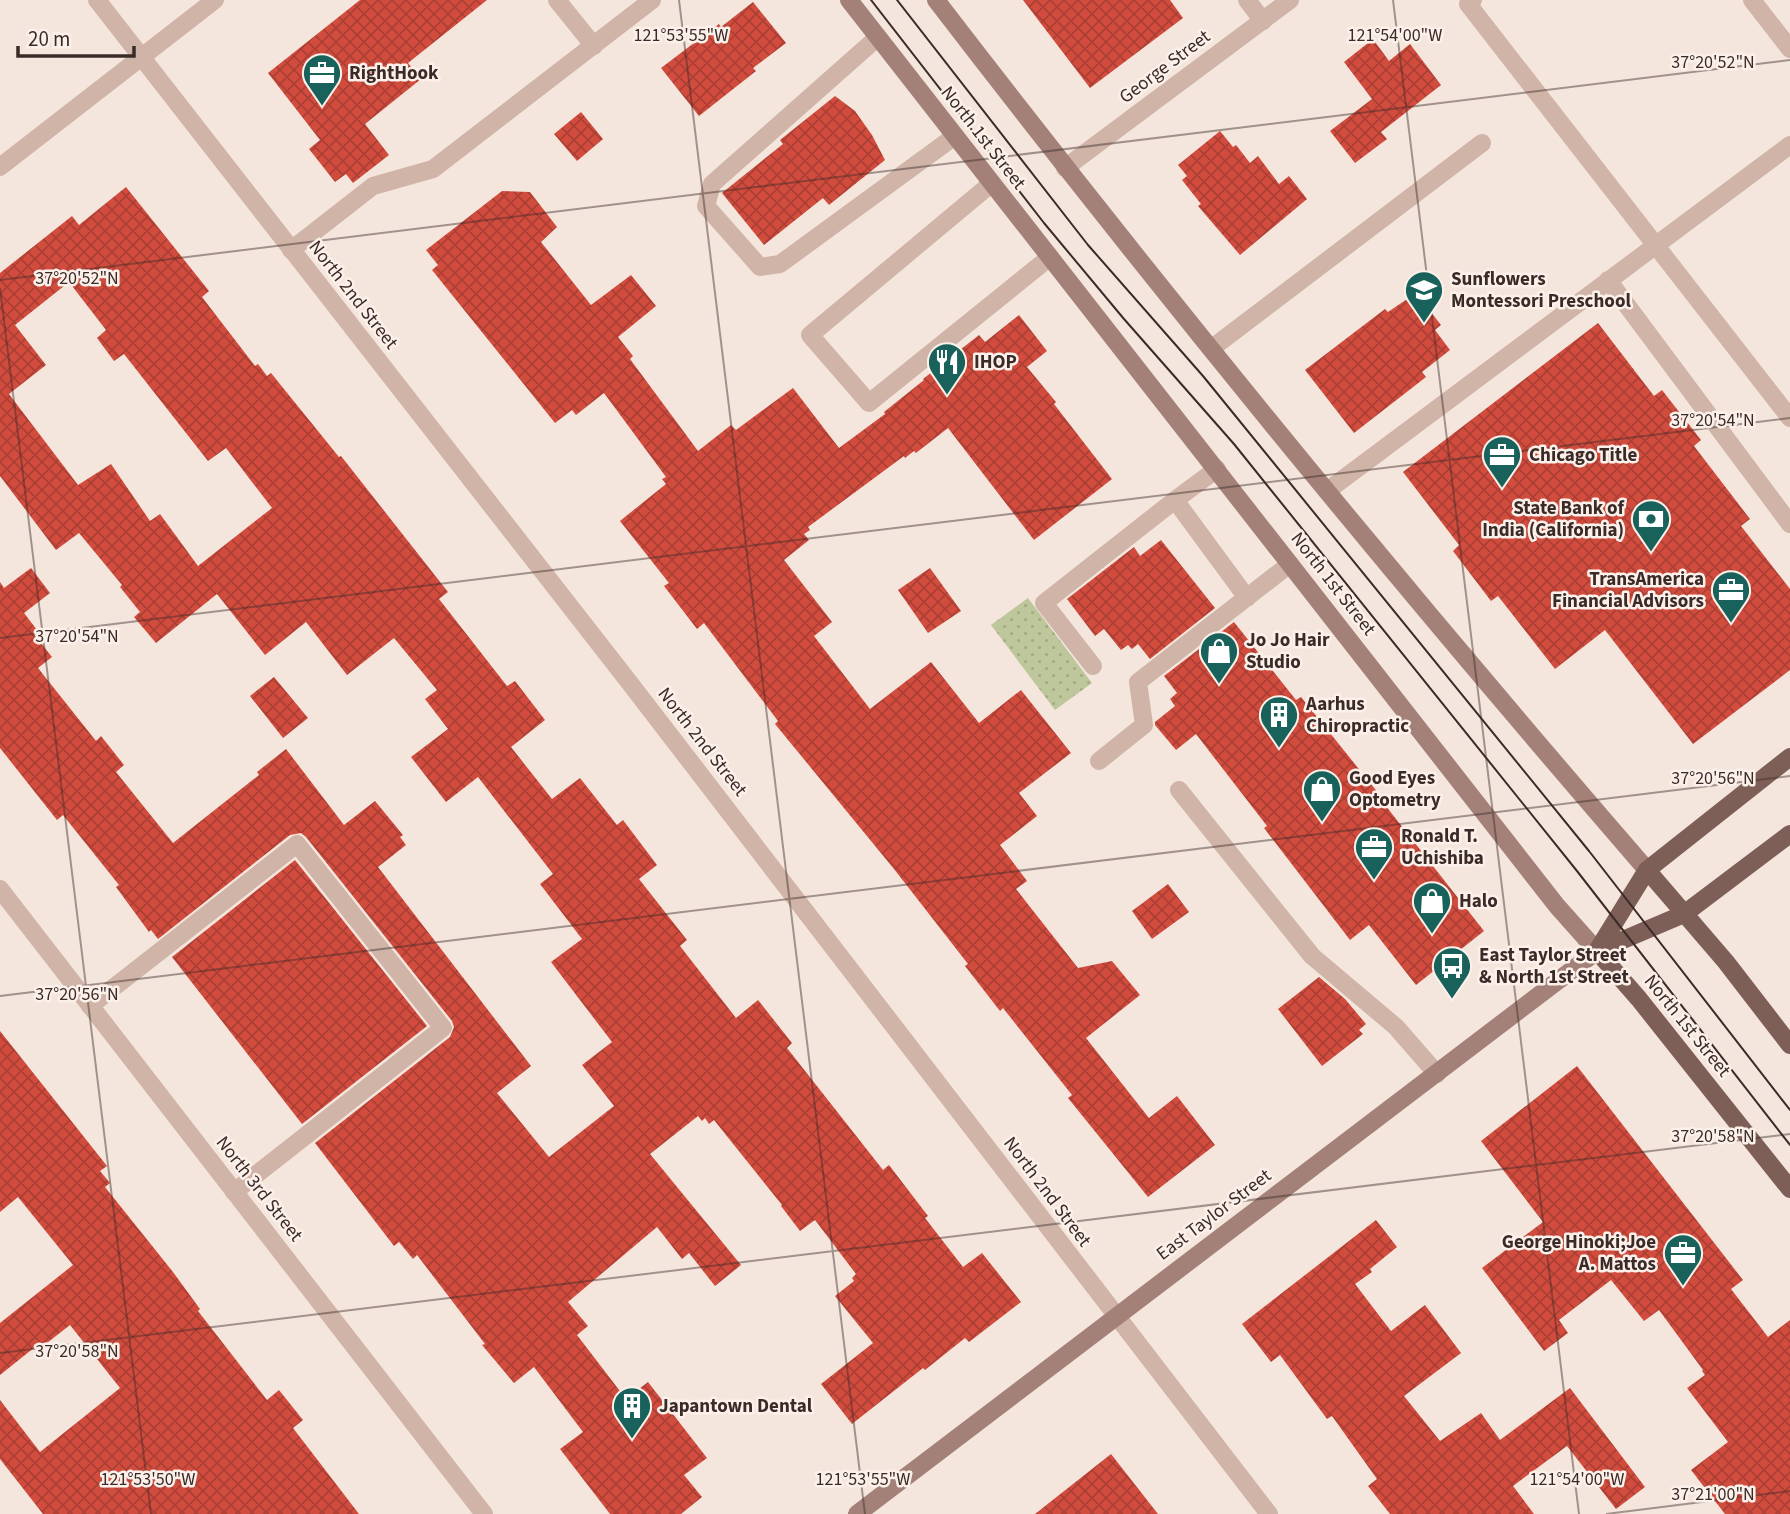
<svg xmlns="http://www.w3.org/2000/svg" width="1790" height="1514" viewBox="0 0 1790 1514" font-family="'Source Sans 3',sans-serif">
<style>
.green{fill:url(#green-dots)}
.building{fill:url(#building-cross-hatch);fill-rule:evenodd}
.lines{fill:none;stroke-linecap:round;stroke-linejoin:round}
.service{stroke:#cfb4a7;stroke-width:18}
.minor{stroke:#cfb4a7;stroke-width:18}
.tertiary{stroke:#cfb4a7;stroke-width:18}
.secondary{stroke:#a38178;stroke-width:18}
.primary{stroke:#7e5f58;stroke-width:18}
.tram{stroke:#3b2b28;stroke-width:2}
.ticks{fill:none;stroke:#3b2b28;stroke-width:2;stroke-opacity:0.45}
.labels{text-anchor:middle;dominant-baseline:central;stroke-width:5;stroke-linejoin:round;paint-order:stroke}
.street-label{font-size:19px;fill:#3b2b28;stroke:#fcf1ea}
.poi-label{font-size:19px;font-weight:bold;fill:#3b2b28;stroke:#fcf1ea;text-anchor:start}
.ticks-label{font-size:18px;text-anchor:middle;fill:#3b2b28;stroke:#fcf1ea;stroke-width:5;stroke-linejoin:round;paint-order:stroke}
</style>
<defs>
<pattern id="green-dots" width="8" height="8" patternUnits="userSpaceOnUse" patternTransform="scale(1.75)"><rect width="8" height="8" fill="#bec69b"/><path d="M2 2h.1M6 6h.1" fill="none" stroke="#a4aa86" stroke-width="1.8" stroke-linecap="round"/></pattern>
<pattern id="building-cross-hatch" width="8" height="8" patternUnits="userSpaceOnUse" patternTransform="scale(1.75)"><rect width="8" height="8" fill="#d24c3e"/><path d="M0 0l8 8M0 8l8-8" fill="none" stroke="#ac3f34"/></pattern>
</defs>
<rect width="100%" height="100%" fill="#f5e6dd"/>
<path class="green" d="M1028 598 1092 683 1055 710 991 625Z"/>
<path class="building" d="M360 0H487L408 63 421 79 365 124 389 155 353 183 346 174 335 182 309 149 320 140 268 73Z
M1023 0H1170L1183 18 1090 88Z
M753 2 786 43 753 68 756 71 699 116 661 68 719 24 721 27Z
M1373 39 1389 61 1410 44 1441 85 1381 132 1387 139 1355 163 1330 131 1372 99 1344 62Z
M835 96 855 111 872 135 885 160 829 205 823 198 764 245 722 193 783 144 780 140Z
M581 112 603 139 577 161 554 134Z
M1220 131 1233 147 1236 145 1250 163 1258 156 1279 184 1289 176 1307 199 1240 255 1198 206 1201 204 1182 180 1187 176 1178 165Z
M126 187 209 291 202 297 255 366 258 364 267 376 271 373 339 457 341 456 448 592 439 599 507 686 515 681 545 720 511 747 552 799 580 778 617 825 623 820 657 865 639 879 687 940 680 946 736 1018 758 1000 792 1043 787 1048 883 1170 889 1165 928 1216 925 1218 963 1267 982 1253 1021 1302 969 1342 965 1338 925 1370 923 1368 852 1424 821 1384 873 1343 835 1296 854 1281 852 1278 856 1274 815 1220 800 1231 781 1206 782 1205 714 1120 709 1124 705 1118 702 1121 698 1116 650 1154 741 1265 715 1286 689 1253 682 1259 657 1227 568 1302 588 1326 577 1335 626 1399 648 1382 707 1458 684 1475 702 1497 681 1514H610L560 1449 583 1432 534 1367 514 1383 482 1345 485 1344 417 1255 413 1259 399 1242 394 1246 315 1143 450 1037 454 1027 452 1021 306 837 301 833 290 835 158 939 151 930 149 932 116 887 119 885 63 815 57 820 0 748V582L4 588 31 568 50 593 24 613 37 630 33 633 52 657 38 668 96 741 101 736 124 765 116 772 173 843 259 775 257 772 286 749 344 825 375 801 403 835 400 837 406 845 378 867 531 1066 497 1093 549 1157 614 1106 582 1065 612 1042 551 962 582 939 540 884 553 874 478 777 446 802 411 757 448 729 425 699 437 690 394 638 347 675 306 622 265 655 217 594 156 643 134 617 140 612 120 587 122 585 79 533 56 550 0 476V273L72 216 79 225ZM69 282 106 330 97 338 114 361 124 354 208 461 226 448 272 508 198 566 160 514 150 521 111 464 78 485 9 394 46 365 15 325Z
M502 191 530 192 557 227 541 242 591 305 631 275 656 306 618 337 633 356 630 359 698 451 731 425 736 430 793 388 839 448 885 414 884 412 924 380 923 379 979 335 985 342 1019 315 1047 351 1027 367 1056 402 1054 404 1112 479 1034 540 948 428 916 453 914 451 905 458 904 456 808 527 810 530 804 534 809 540 784 560 832 622 814 636 870 709 931 662 979 723 1021 690 1071 753 1019 793 1037 816 1000 845 1027 881 1016 889 1078 968 1112 961 1140 995 1086 1038 1149 1118 1177 1096 1215 1145 1148 1197 1068 1098 1072 1095 1003 1008 1000 1011 965 966 968 964 894 869 775 724 778 721 704 623 697 629 664 586 669 583 620 521 666 484 662 479 666 477 604 393 576 415 572 410 555 423 432 270 438 265 426 250Z
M1416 293 1441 325 1435 330 1450 350 1422 372 1426 377 1354 433 1305 370 1385 309 1388 312Z
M1598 323 1654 396 1662 390 1701 440 1694 446 1750 519 1741 526 1790 589V670L1693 744 1605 630 1555 669 1498 596 1491 601 1453 551 1459 545 1403 472Z
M1161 540 1215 608 1150 659 1138 644 1132 649 1128 645 1121 650 1104 629 1095 636 1067 599 1134 547 1140 556Z
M930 568 961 611 928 633 898 590Z
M1234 622 1296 700 1301 697 1379 794 1378 796 1484 931 1416 985 1369 925 1350 940 1264 828 1267 826 1196 734 1176 750 1155 725V722L1175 706 1170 699 1177 693 1164 676Z
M274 677 308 718 283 738 250 696Z
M295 860 427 1026 302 1124 172 957Z
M1168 884 1189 912 1152 939 1132 911Z
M1319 977 1345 999 1366 1024 1359 1030 1363 1034 1322 1066 1278 1009Z
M0 1031 107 1166 100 1171 110 1183 105 1187 173 1272 200 1309 198 1311 267 1400 279 1390 303 1420 293 1428 359 1514H43L0 1459V1400L40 1452 120 1388 70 1325 38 1350 35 1347 0 1375V1323L73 1265 18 1197 0 1212Z
M1577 1066 1743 1280 1731 1289 1768 1337 1790 1320V1514H1725L1691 1470 1728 1442 1687 1388 1705 1375 1702 1371 1703 1370 1659 1310 1644 1321 1611 1280 1559 1320 1568 1333 1544 1351 1482 1268 1543 1222 1481 1141Z
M1376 1220 1397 1247 1370 1269 1372 1272 1355 1284 1391 1331 1425 1305 1461 1353 1404 1396 1440 1441 1481 1413 1500 1440 1570 1388 1645 1487 1616 1509 1567 1446 1513 1486 1534 1514H1390L1368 1486 1377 1479 1332 1416 1327 1419 1280 1355 1271 1362 1242 1324Z
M1111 1454 1158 1514H1035Z"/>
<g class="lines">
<path class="service" d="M557 0 594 46
M1247 0 1263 21
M1473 0 1468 4 1790 418
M1752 0 1790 49
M878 37 712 184 706 206 760 267 780 264 955 136
M992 183 810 335 869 403 1050 257
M291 250 373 186 433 169 652 0
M1608 280 1790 524
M1212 348 1482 143
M1327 491 1790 145
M1175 500 1217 469
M1093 666 1044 603 1175 500 1247 598
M1099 761 1144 725 1138 682 1290 564
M1179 790 1312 956 1396 1027 1437 1074
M90 1006 297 844 443 1028 234 1192"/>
<path class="minor" d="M97 0 629 682 1269 1514
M1065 168 1290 0
M0 889 484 1514"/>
<path class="tertiary" d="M0 167 215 0"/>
<path class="secondary" d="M849 0 1557 906 1597 951 857 1514
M936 0C1164 297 1402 587 1647 870"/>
<path class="primary" d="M1647 870 1726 962 1790 1045
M1597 951 1639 999 1790 1189
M1597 951 1647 870 1790 757
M1597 951 1684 914 1790 834"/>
<path class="tram" d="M871 0 1044 223 1124 319 1234 444 1577 871 1790 1145
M897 0 1088 245 1203 376 1589 851 1790 1110"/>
</g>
<path class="ticks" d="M679 0 865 1514M1393 0 1579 1514M0 280 1790 60M0 288 151 1514M0 638 1790 418M0 996 1790 776M0 1353 1790 1134M1606 1514 1790 1491"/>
<defs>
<g id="office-pin" transform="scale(2.0125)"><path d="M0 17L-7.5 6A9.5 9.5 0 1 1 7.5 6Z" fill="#19615b" stroke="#fcf1ea"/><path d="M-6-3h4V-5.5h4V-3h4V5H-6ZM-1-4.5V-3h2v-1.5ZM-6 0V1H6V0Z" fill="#fff"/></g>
<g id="school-pin" transform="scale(2.0125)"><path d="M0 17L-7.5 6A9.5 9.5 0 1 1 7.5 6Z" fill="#19615b" stroke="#fcf1ea"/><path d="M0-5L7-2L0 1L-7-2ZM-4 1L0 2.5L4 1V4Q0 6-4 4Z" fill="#fff"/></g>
<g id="restaurant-pin" transform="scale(2.0125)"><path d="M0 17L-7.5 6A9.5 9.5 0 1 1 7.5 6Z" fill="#19615b" stroke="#fcf1ea"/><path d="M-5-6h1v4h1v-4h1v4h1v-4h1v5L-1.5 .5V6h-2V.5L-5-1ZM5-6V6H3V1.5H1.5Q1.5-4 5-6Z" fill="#fff"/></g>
<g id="bank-pin" transform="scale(2.0125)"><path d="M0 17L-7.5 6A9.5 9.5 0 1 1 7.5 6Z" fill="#19615b" stroke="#fcf1ea"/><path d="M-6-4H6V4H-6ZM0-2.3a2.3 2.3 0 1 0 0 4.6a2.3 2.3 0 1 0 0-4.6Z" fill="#fff"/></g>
<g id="shop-pin" transform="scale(2.0125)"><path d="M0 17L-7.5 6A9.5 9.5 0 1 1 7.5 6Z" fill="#19615b" stroke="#fcf1ea"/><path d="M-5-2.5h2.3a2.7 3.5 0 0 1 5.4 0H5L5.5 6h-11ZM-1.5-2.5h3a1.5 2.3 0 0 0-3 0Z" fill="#fff"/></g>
<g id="building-pin" transform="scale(2.0125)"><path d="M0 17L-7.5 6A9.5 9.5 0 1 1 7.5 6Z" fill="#19615b" stroke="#fcf1ea"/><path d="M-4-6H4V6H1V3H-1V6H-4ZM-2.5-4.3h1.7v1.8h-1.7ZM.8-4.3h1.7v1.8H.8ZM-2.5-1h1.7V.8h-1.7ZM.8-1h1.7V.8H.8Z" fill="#fff"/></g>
<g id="bus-pin" transform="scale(2.0125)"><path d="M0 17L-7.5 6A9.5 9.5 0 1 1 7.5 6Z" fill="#19615b" stroke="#fcf1ea"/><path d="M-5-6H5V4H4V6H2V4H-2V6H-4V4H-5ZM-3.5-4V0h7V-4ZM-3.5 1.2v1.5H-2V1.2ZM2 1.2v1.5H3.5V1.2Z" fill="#fff"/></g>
</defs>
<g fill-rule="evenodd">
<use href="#office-pin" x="322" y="73"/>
<use href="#school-pin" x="1424" y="290"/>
<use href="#restaurant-pin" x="947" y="362"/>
<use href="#office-pin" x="1502" y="455"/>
<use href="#bank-pin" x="1651" y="519"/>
<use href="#office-pin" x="1731" y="590"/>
<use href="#shop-pin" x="1219" y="651"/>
<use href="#building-pin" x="1279" y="715"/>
<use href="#shop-pin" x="1322" y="789"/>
<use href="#office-pin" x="1374" y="847"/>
<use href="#shop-pin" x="1432" y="901"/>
<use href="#bus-pin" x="1452" y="966"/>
<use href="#office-pin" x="1683" y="1253"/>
<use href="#building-pin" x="632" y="1406"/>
</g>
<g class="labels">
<g class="street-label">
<text transform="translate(1165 67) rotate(-37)">George Street</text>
<text transform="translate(983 138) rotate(52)">North 1st Street</text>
<text transform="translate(353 295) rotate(52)">North 2nd Street</text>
<text transform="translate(1333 584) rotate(52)">North 1st Street</text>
<text transform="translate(702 742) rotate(52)">North 2nd Street</text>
<text transform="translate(1687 1026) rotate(51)">North 1st Street</text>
<text transform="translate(259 1189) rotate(52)">North 3rd Street</text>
<text transform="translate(1047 1192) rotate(53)">North 2nd Street</text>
<text transform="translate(1214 1215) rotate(-37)">East Taylor Street</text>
</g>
<g class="poi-label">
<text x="349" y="73">RightHook</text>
<text x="1451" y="279">Sunflowers<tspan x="1451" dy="22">Montessori Preschool</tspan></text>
<text x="974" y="362">IHOP</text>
<text x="1529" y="455">Chicago Title</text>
<text x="1624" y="508" text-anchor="end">State Bank of<tspan x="1624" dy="22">India (California)</tspan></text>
<text x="1704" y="579" text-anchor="end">TransAmerica<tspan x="1704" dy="22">Financial Advisors</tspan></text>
<text x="1246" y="640">Jo Jo Hair<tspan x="1246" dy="22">Studio</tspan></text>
<text x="1306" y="704">Aarhus<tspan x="1306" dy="22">Chiropractic</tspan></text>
<text x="1349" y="778">Good Eyes<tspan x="1349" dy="22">Optometry</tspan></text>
<text x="1401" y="836">Ronald T.<tspan x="1401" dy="22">Uchishiba</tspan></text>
<text x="1459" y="901">Halo</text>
<text x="1479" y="955">East Taylor Street<tspan x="1479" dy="22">&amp; North 1st Street</tspan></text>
<text x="1656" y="1242" text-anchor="end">George Hinoki;Joe<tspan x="1656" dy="22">A. Mattos</tspan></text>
<text x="659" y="1406">Japantown Dental</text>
</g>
</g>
<g class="ticks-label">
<text x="681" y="41">121°53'55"W</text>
<text x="1395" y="41">121°54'00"W</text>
<text x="1713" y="68">37°20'52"N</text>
<text x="77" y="284">37°20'52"N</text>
<text x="1713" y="426">37°20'54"N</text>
<text x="77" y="642">37°20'54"N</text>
<text x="1713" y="784">37°20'56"N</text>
<text x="77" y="1000">37°20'56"N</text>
<text x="1713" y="1142">37°20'58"N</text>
<text x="77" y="1357">37°20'58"N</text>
<text x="148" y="1485">121°53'50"W</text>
<text x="863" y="1485">121°53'55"W</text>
<text x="1577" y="1485">121°54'00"W</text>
<text x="1713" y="1500">37°21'00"N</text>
</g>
<path d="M18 46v10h116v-10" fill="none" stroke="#3b2b28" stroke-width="3.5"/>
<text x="28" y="46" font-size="21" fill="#3b2b28" stroke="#fcf1ea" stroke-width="5" paint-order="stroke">20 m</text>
</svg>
